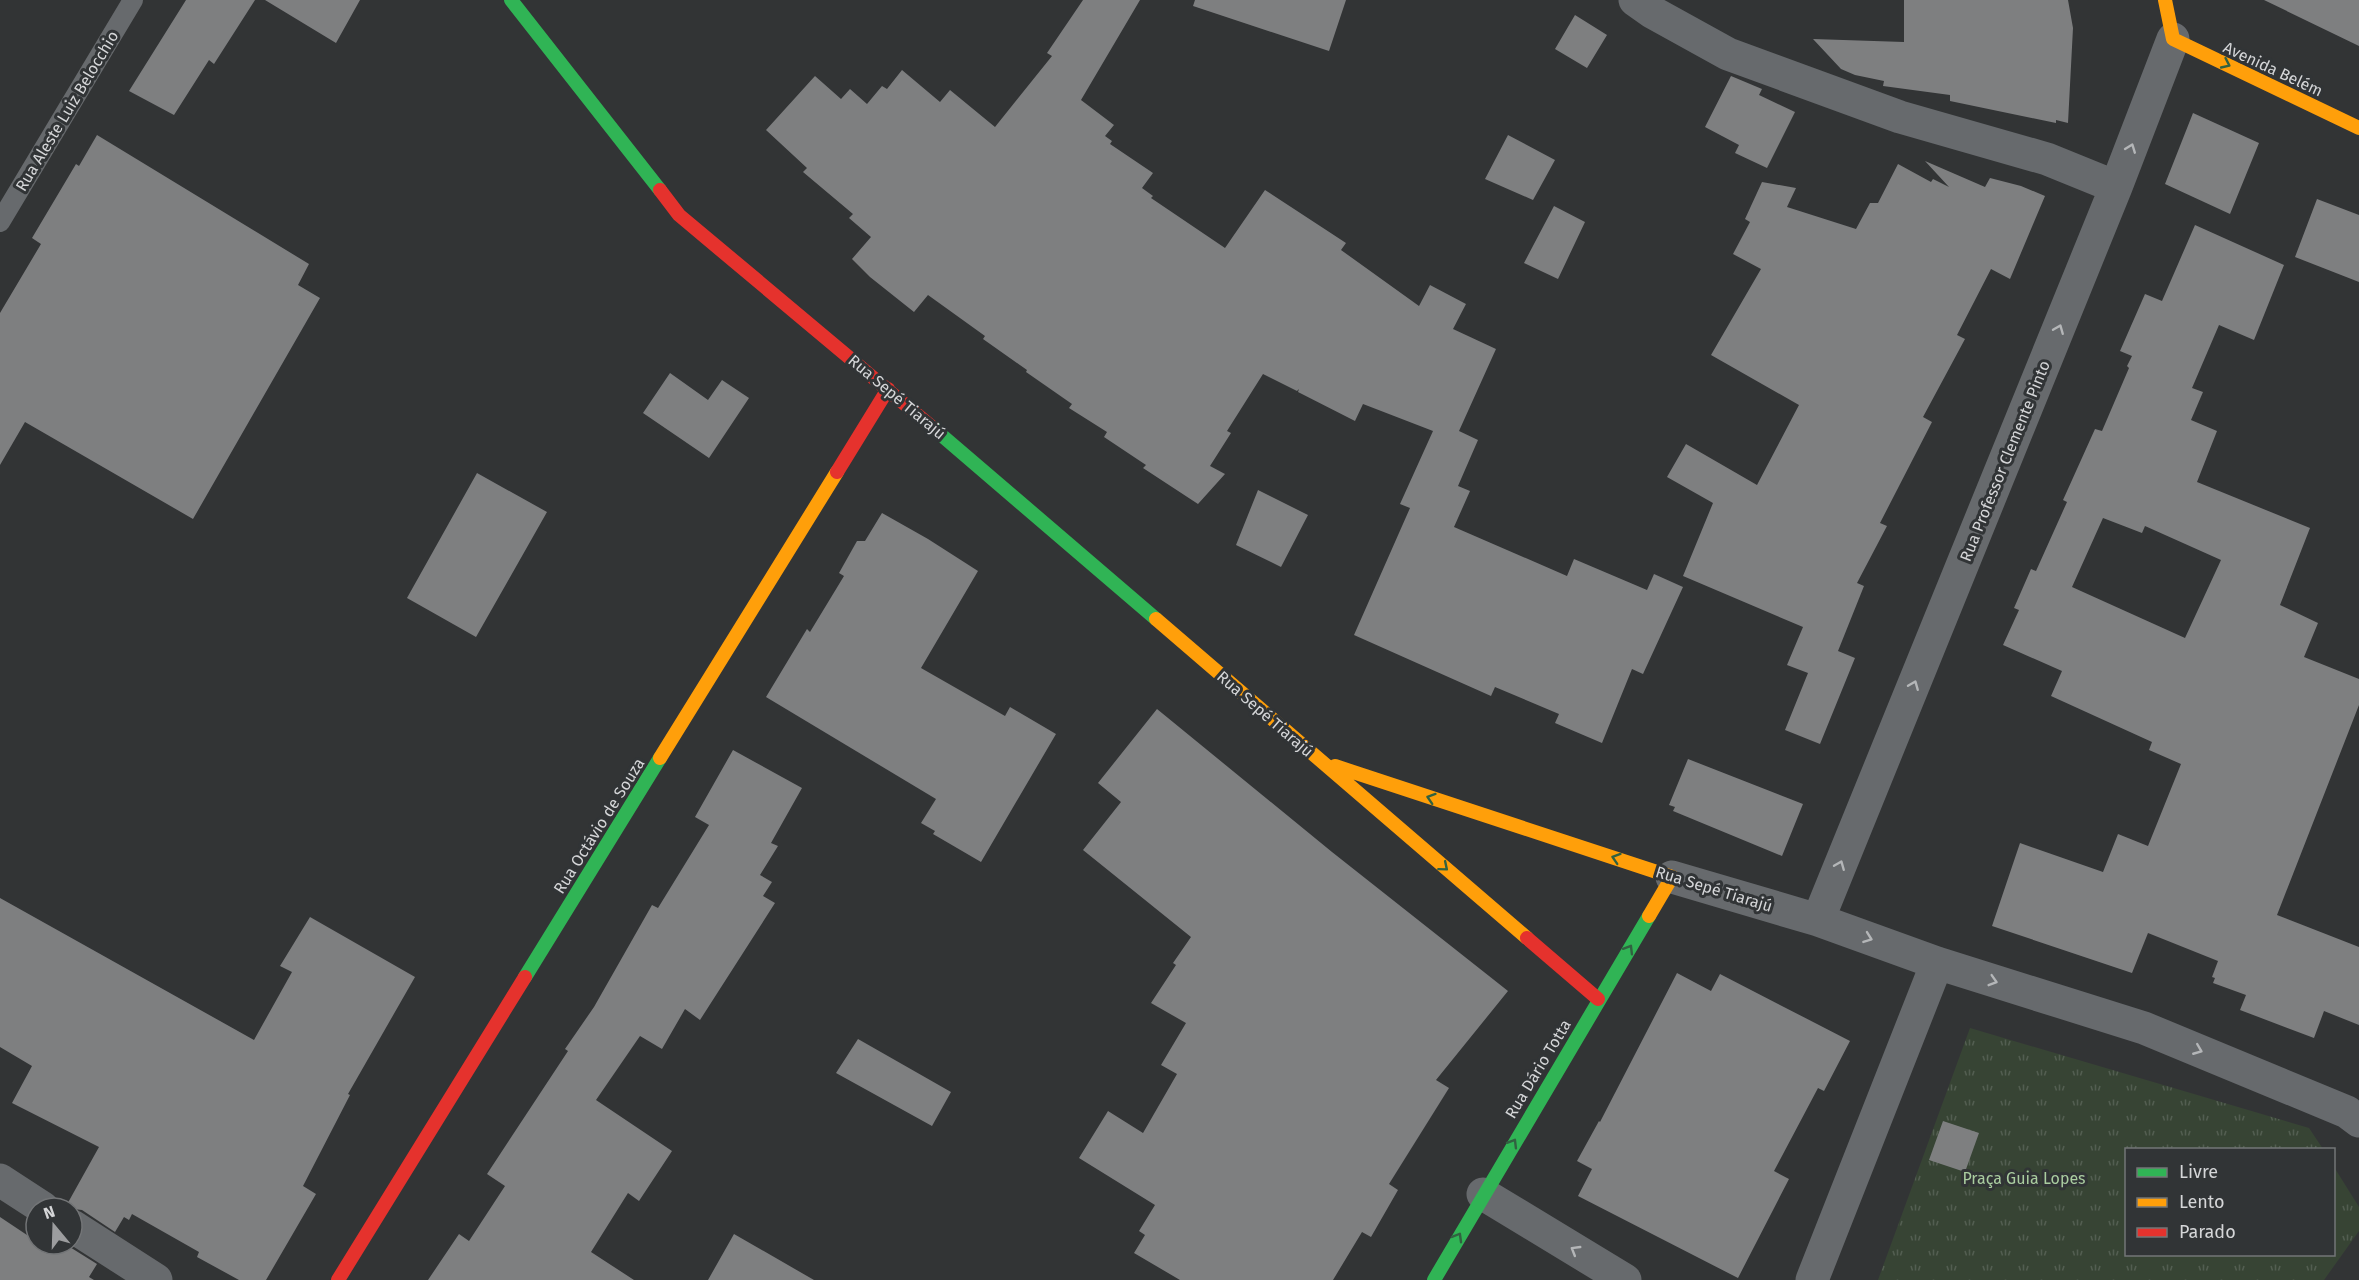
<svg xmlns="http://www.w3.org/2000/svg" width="2359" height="1280" viewBox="0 0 2359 1280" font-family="'Fira Sans',sans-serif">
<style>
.grass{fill:url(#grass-tufts)}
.building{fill:#7e7f80;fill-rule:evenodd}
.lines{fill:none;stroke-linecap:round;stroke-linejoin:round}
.lane{stroke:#676a6d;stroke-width:20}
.street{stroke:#676a6d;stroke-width:33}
.fast{stroke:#30b455;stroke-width:14}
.slow{stroke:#ff9f0a;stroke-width:14}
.jam{stroke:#e5322d;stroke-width:14}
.oneway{stroke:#316141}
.oneway2{stroke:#b4b6b8}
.labels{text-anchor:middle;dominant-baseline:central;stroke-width:6;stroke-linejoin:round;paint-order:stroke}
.street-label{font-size:16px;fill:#d5d6d8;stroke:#313436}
.park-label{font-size:16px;fill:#aacda0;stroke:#313436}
</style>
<defs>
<pattern id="grass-tufts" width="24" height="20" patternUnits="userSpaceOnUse" patternTransform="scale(1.5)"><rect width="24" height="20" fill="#374434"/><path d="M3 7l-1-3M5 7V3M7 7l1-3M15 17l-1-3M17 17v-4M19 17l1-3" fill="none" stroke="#535e51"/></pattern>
</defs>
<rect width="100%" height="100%" fill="#323435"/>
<path class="grass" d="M1970 1028 2309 1128 2323 1149 2126 1150V1254H2334V1167L2359 1207V1231L2324 1280H1878Z"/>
<path class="building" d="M186 0H255L214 64 209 60 174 115 129 91Z
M265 0H360L336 43Z
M1083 0H1140L1081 100 1114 125 1105 136 1112 141 1110 144 1153 173 1142 188 1153 196 1151 198 1225 248 1265 190 1346 243 1341 250 1419 306 1430 285 1466 304 1453 329 1496 349 1459 431 1478 440 1458 486 1470 491 1454 527 1567 576 1574 559 1647 590 1654 574 1683 587 1643 674 1632 669 1602 743 1555 723 1559 714 1495 687 1491 696 1354 635 1410 508 1400 504 1433 431 1363 404 1355 421 1298 392 1299 389 1297 391 1263 374 1227 431 1231 433 1210 466 1225 474 1198 504 1143 468 1146 465 1104 437 1107 432 1069 408 1072 404 1026 372 1027 370 983 339 985 336 928 295 914 312 870 277 852 259 871 237 849 218 853 214 803 172 807 168 766 130 815 76 841 99 850 89 867 104 882 86 887 89 902 70 940 102 950 90 995 127 1052 56 1047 53Z
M1195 0H1346L1329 51 1193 6Z
M1904 0H2068L2073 28 2068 123 2056 120V123L1950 101V95L1883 86 1884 81 1855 75 1841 69 1813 39 1904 42Z
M2264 0H2359V46Z
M1575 15 1607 35 1587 68 1555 49Z
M1731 76 1762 89 1759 95 1795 112 1767 168 1735 153 1739 145 1705 127Z
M2193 113 2259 143 2230 214 2165 184Z
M97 135 309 264 298 285 320 298 193 519 25 422 0 465V313L41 244 32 238 76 164 79 166Z
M1508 135 1555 160 1533 200 1485 179Z
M1925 161 1985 187 1990 178 2021 186 2045 196 2010 279 1991 269 1957 335 1965 339 1923 417 1932 422 1880 523 1887 526 1857 583 1864 586 1838 651 1855 658 1820 744 1785 730 1808 673 1787 665 1803 627 1683 576 1713 503 1667 477 1686 444 1757 485 1799 405 1711 355 1761 269 1733 254 1750 222 1745 219 1762 182 1796 188 1787 207 1856 229 1870 203H1878L1898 164 1931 182 1933 179 1949 187Z
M2317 199 2359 215V282L2295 257Z
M1554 206 1585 222 1558 279 1524 263Z
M2195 225 2284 265 2254 340 2219 325 2192 388 2203 392 2191 420 2217 431 2197 482 2310 528 2280 605 2318 623 2304 657 2359 679V705L2277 915 2359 947V1025L2324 1011 2314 1038 2240 1010 2246 995 2213 983 2215 978 2212 977 2218 961 2148 933 2132 973 1992 926 2020 843 2103 872 2118 834 2148 846 2181 764 2149 750 2152 742 2051 696 2062 671 2003 645 2019 610 2014 608 2031 569 2036 571 2067 502 2063 500 2095 429 2102 431 2129 368 2127 366 2132 356 2120 351 2145 294 2162 301ZM2103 518 2142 533 2145 526 2221 560 2185 638 2072 587Z
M670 373 708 400 722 380 749 398 709 458 643 413Z
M477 473 547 512 476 637 407 598Z
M1258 490 1308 515 1281 567 1236 545Z
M882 513 928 539 978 571 921 668 1005 716 1010 707 1056 734 981 862 933 834 935 831 921 823 936 799 766 697 807 629 810 632 844 576 839 573 857 541H865Z
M1157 709 1332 852 1508 991 1436 1080 1449 1088 1389 1184 1398 1190 1371 1237 1362 1232 1333 1280H1180L1134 1253 1145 1235 1139 1231 1155 1205 1079 1158 1108 1111 1143 1133 1177 1074 1161 1065 1186 1023 1151 1003 1176 965 1173 963 1191 937 1083 850 1121 802 1098 783Z
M733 750 802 788 771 843 778 846 760 875 772 882 763 896 775 903 700 1020 685 1009 662 1049 640 1036 596 1100 672 1151 639 1201 628 1193 591 1252 634 1280H428L459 1234 469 1241 505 1186 487 1174 568 1051 565 1049 594 1007 652 905 658 908 709 825 695 817Z
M1688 759 1803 804 1782 856 1673 811 1675 807 1669 805Z
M0 898 254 1040 292 972 280 966 310 917 415 977 348 1094 350 1095 303 1186 316 1194 266 1280H239L197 1257 199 1252 132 1214 129 1220 124 1217 115 1232 82 1210 65 1208 99 1147 12 1103 32 1066 0 1047Z
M1677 973 1711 991 1720 974 1850 1041 1824 1091 1818 1088 1774 1171 1789 1179 1738 1278 1578 1196 1592 1169 1577 1161 1599 1121 1600 1122Z
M858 1039 951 1092 932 1126 836 1073Z
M1943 1121 1979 1133 1965 1172 1929 1160Z
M0 1217 36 1241V1244H65L97 1264 89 1277 94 1280H0Z
M734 1234 814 1280H708Z"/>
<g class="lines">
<path class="lane" d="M0 222 133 0"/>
<path class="street" d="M1635 0 1652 12 1728 54 1900 117 2047 159 2116 187
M1672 877 1818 920 1937 963 2144 1028 2347 1112 2359 1121
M1818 920 2116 187 2173 39
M0 1180 43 1208
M1483 1194 1625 1280
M72 1226 156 1280
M1812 1280 1937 963"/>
<path class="fast" d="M511 0 660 190
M932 427 1156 619
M525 977 660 758
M1434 1280 1649 916"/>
<path class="slow" d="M2165 0 2173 39 2359 128
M1156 619 1527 938
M660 758 837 472
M1335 766 1672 877 1649 916"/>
<path class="jam" d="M660 190 679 215 932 427
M837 472 888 389
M1527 938 1598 999
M338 1280 525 977"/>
</g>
<defs><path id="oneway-chevron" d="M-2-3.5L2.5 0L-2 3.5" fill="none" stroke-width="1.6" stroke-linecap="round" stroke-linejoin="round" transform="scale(1.5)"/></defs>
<g class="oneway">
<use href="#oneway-chevron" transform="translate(2226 64) rotate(25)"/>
<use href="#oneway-chevron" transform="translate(1431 798) rotate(-162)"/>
<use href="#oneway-chevron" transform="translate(1616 858) rotate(-162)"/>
<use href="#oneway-chevron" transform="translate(1444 867) rotate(40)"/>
<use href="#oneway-chevron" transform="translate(1629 949) rotate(-59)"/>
<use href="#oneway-chevron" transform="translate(1513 1143) rotate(-59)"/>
<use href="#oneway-chevron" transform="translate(1458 1237) rotate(-60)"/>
</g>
<g class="oneway2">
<use href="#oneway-chevron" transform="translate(2131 148) rotate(-69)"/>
<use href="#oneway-chevron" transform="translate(2059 329) rotate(-68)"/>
<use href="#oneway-chevron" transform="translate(1914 685) rotate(-68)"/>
<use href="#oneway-chevron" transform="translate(1840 865) rotate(-68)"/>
<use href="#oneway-chevron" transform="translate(1868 938) rotate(20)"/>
<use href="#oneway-chevron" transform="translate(1993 981) rotate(17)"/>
<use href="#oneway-chevron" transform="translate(2198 1050) rotate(22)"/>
<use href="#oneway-chevron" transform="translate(1575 1250) rotate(-149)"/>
</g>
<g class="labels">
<g class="street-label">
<text transform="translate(2273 69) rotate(25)">Avenida Belém</text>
<text transform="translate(67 111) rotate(-59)">Rua Aleste Luiz Belocchio</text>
<text transform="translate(897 397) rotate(40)">Rua Sepé Tiarajú</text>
<text transform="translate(2005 461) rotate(-68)">Rua Professor Clemente Pinto</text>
<text transform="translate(1265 714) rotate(41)">Rua Sepé Tiarajú</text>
<text transform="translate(599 826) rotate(-58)">Rua Octávio de Souza</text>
<text transform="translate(1714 889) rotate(17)">Rua Sepé Tiarajú</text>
<text transform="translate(1538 1069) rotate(-59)">Rua Dário Totta</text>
</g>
<g class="park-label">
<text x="2024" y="1178">Praça Guia Lopes</text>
</g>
</g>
<rect x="2125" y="1148" width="210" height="108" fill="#313436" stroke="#737577" stroke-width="1.5"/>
<rect x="2137" y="1168" width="30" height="9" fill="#30b455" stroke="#737577" stroke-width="1.5"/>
<text x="2179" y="1178" font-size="18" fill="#d5d6d8">Livre</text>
<rect x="2137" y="1198" width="30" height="9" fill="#ff9f0a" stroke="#737577" stroke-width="1.5"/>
<text x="2179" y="1208" font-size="18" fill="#d5d6d8">Lento</text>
<rect x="2137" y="1228" width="30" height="9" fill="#e5322d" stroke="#737577" stroke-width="1.5"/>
<text x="2179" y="1238" font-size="18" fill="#d5d6d8">Parado</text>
<g transform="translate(54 1226) rotate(341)"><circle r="28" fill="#313436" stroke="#737577" stroke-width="1.5"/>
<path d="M0-4.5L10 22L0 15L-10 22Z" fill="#9c9d9f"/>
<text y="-9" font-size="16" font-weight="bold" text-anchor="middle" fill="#d5d6d8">N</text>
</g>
</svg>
